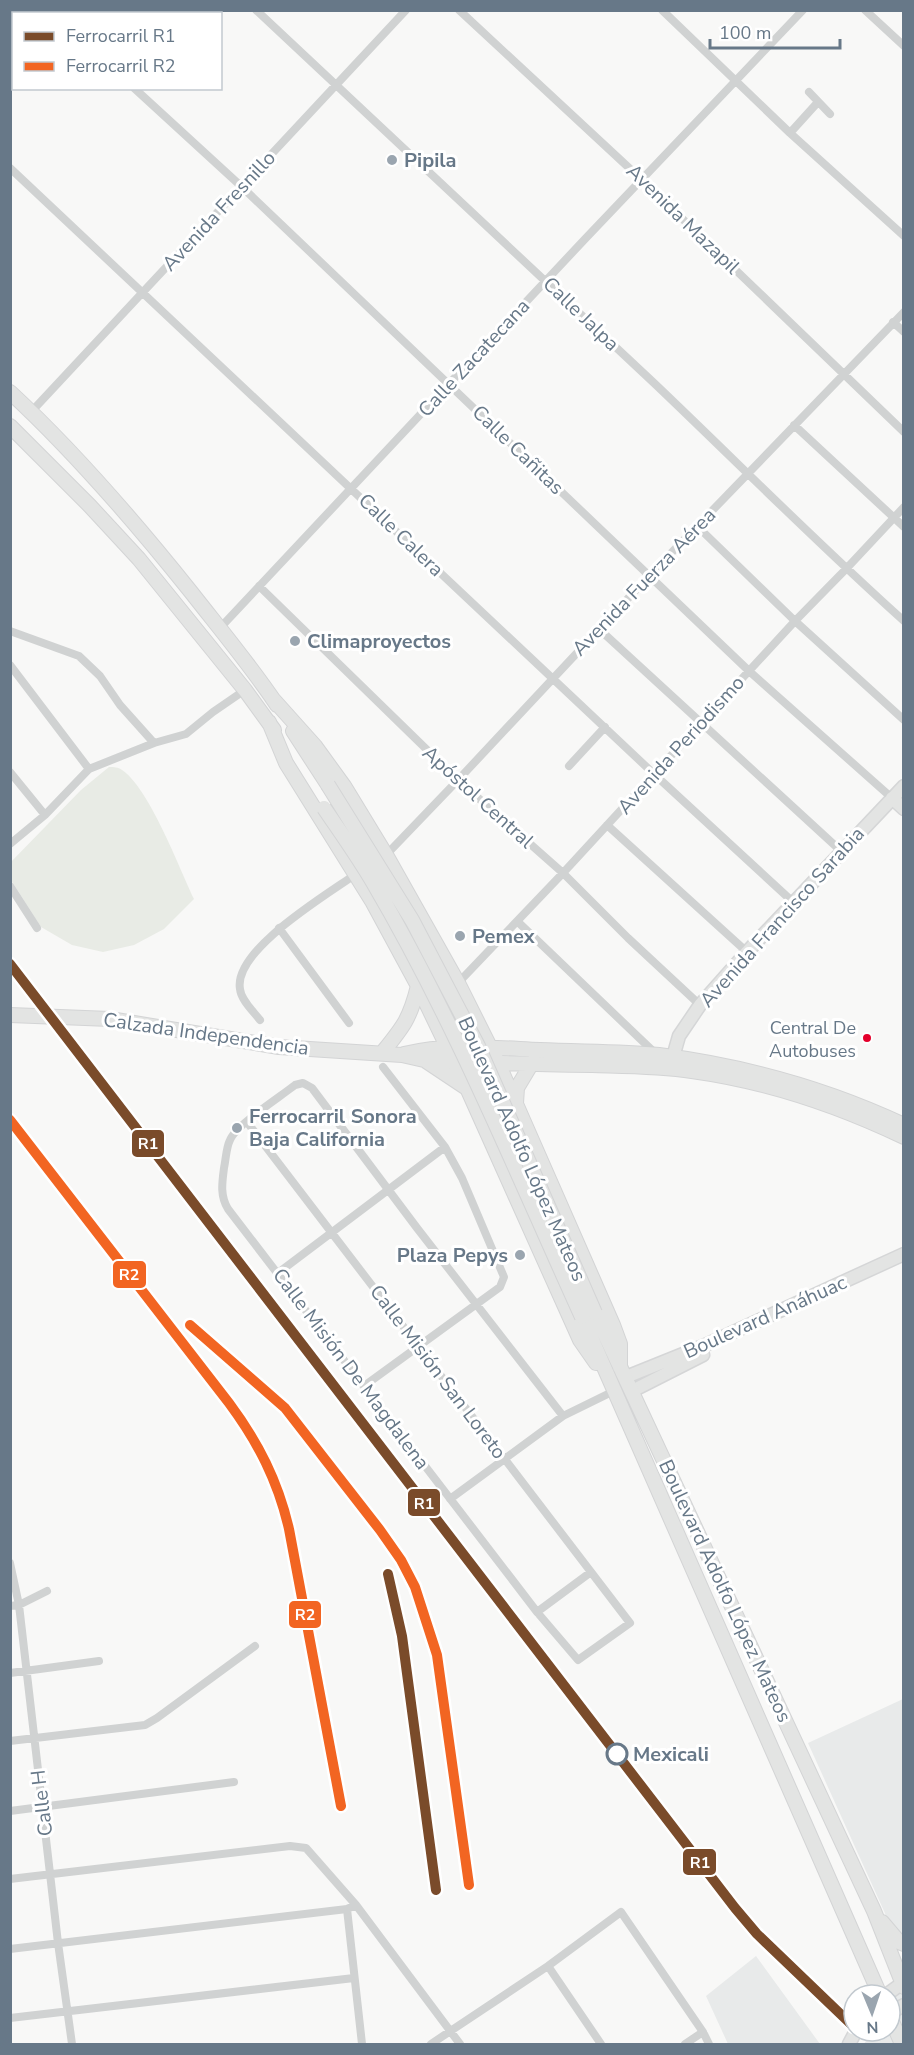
<svg xmlns="http://www.w3.org/2000/svg" width="914" height="2055" viewBox="0 0 914 2055" font-family="'Nunito Sans',sans-serif">
<style>
.built{fill:#e8eaea}
.park{fill:#e8ebe5}
.lines{fill:none;stroke-linecap:round;stroke-linejoin:round}
.secondary-casing{stroke:#d5d6d7;stroke-width:15}
.primary-casing{stroke:#d3d4d5;stroke-width:16}
.street{stroke:#d0d2d2;stroke-width:8}
.secondary{stroke:#e3e4e3;stroke-width:12}
.primary{stroke:#e3e4e3;stroke-width:14}
.primary-bridge-casing{stroke:#d3d4d5;stroke-width:16;stroke-linecap:butt}
.primary-bridge{stroke:#e3e4e3;stroke-width:14}
.rail-1-casing{stroke:#fff;stroke-width:15}
.rail-2-casing{stroke:#fff;stroke-width:15}
.rail-1{stroke:#7a4b2a;stroke-width:10}
.rail-2{stroke:#f26522;stroke-width:10}
.poi-dot{fill:#9aa5af;stroke:#fff;stroke-width:2}
.bus-dot{fill:#e4002b;stroke:#fff;stroke-width:2}
.stop-dot{fill:#fff;stroke:#677888;stroke-width:3}
.labels{text-anchor:middle;dominant-baseline:central;stroke-width:6;stroke-linejoin:round;paint-order:stroke}
.bus-label{font-size:18px;fill:#677888;stroke:#fff;text-anchor:end}
.poi-label{font-size:20px;font-weight:bold;fill:#677888;stroke:#fff;text-anchor:start}
.street-label{font-size:20px;fill:#677888;stroke:#fff}
.stop-label{font-size:20px;font-weight:bold;fill:#677888;stroke:#fff;text-anchor:start}
.line-badge{stroke:#fff;stroke-width:2}
.badge-label{font-size:16px;text-anchor:middle;font-weight:bold;fill:#fff}
</style>
<rect width="100%" height="100%" fill="#f8f8f7"/>
<path class="built" d="M903 1699V1953L808 1743Z
M756 1956 820 2044H728L706 1996Z
M903 1974V2044H864L872 2031H890V1998Z"/>
<path class="park" d="M109 767C114 767 118 767 122 770 149 788 179 867 194 899L164 929 134 945 103 952 72 945 41 927 11 880 10 863 81 790Z"/>
<g class="lines">
<g class="secondary-casing">
<path id="secondary" d="M10 14 13 10
M892 798 904 809
M673 1057 679 1036 700 1005 747 952 904 786
M626 1377 703 1346 904 1254
M632 1391 703 1355
M886 1995 904 1982
M890 2013 904 2005
M849 2044 856 2031"/>
</g>
<g class="primary-casing">
<path id="primary" d="M10 392C76 453 135 522 191 592 220 629 251 666 277 705
M10 426 90 506 139 559 245 690 274 730
M272 698 315 746 344 786 386 855 458 983 498 1063 613 1325 620 1344V1367
M269 722 286 763 372 901 418 986 467 1088 580 1340 596 1363
M293 731 328 785
M10 1015 110 1019 279 1047 402 1055 424 1060C480 1063 536 1064 592 1065 625 1066 659 1066 692 1071 765 1081 837 1105 904 1137
M382 1053C403 1027 410 1019 418 986
M404 1054C448 1043 496 1048 540 1050 580 1052 620 1051 659 1055 745 1066 825 1088 904 1125
M426 1061 465 1087
M516 1103 517 1088 532 1063
M595 1313 874 1911 904 1987
M582 1317 880 1995
M882 1922 899 1942 904 1944
M890 2017 902 2044"/>
</g>
<path class="street" d="M49 10 52 14
M256 10C389 134 522 258 654 383 737 462 818 544 904 621
M459 10 641 179 904 432
M662 10 790 133 904 236
M865 10 904 46
M134 88 242 187 749 671 892 798
M809 92 830 114
M790 133 818 102
M10 168 654 774 793 902
M893 322 904 332
M32 411 406 10
M794 425 904 527
M697 526 795 621 904 720
M259 586 458 780 563 873 628 938 700 1005
M220 628 585 239 803 10
M599 629 841 851
M10 631 79 656 100 676 120 705 154 743
M10 665 89 769 45 815 10 844
M569 766 605 727
M89 769 154 743 186 734 213 712 245 690
M10 772 45 815
M607 825 747 952
M386 855 458 780 649 576 904 312
M10 886 37 928
M518 922 656 1054
M279 928 349 1023
M458 983 563 873 795 621 846 569 904 507
M260 1020C253 1011 241 1000 240 989 233 950 328 894 356 874
M247 1122 630 1623 578 1660 537 1612 228 1209C220 1196 222 1183 224 1168 226 1159 226 1148 230 1140 236 1125 280 1097 295 1085L303 1083 312 1088 417 1228 563 1416
M278 1273 445 1147
M364 1386 500 1287 504 1277 462 1178 445 1147 383 1067
M450 1499 563 1416 614 1391
M10 1563 19 1605 58 1943 72 2044
M10 1606 19 1605 47 1591
M537 1612 591 1572
M10 1673 99 1661
M10 1741 145 1725 157 1718 255 1646
M10 1811 234 1782
M10 1879 290 1846 306 1848 356 1905 460 2044
M347 1909 362 2044
M10 1949 347 1909 356 1905
M548 1966 601 2044
M10 2018 354 1978
M431 2044 548 1966 621 1912 703 2032 709 2044
M685 2044 703 2032"/>
<use href="#secondary" class="secondary"/>
<use href="#primary" class="primary"/>
<g class="primary-bridge-casing">
<path id="primary-bridge" d="M328 785 412 920 478 1046 595 1313
M324 808C341 833 359 858 374 884 455 1022 516 1172 582 1317"/>
</g>
<use href="#primary-bridge" class="primary-bridge"/>
<g class="rail-1-casing">
<path id="rail-1" d="M10 964 735 1908 757 1934 854 2027
M388 1574 402 1636 436 1890"/>
</g>
<g class="rail-2-casing">
<path id="rail-2" d="M10 1120 229 1403C258 1442 278 1481 289 1529L341 1806
M190 1325 285 1408 380 1530 401 1560 415 1587 437 1655 469 1885"/>
</g>
<use href="#rail-1" class="rail-1"/>
<use href="#rail-2" class="rail-2"/>
</g>
<g class="poi-dot">
<circle cx="392" cy="160" r="6"/>
<circle cx="295" cy="641" r="6"/>
<circle cx="460" cy="936" r="6"/>
<circle cx="237" cy="1128" r="6"/>
<circle cx="520" cy="1255" r="6"/>
</g>
<circle class="bus-dot" cx="867" cy="1038" r="5"/>
<circle class="stop-dot" cx="617" cy="1754" r="10"/>
<g class="labels">
<g class="bus-label">
<text x="856" y="1028">Central De<tspan x="856" dy="23">Autobuses</tspan></text>
</g>
<g class="poi-label">
<text x="404" y="160">Pipila</text>
<text x="307" y="641">Climaproyectos</text>
<text x="472" y="936">Pemex</text>
<text x="249" y="1116">Ferrocarril Sonora<tspan x="249" dy="23">Baja California</tspan></text>
<text x="508" y="1255" text-anchor="end">Plaza Pepys</text>
</g>
<g class="street-label">
<text transform="translate(219 211) rotate(-47)">Avenida Fresnillo</text>
<text transform="translate(683 219) rotate(44)">Avenida Mazapil</text>
<text transform="translate(581 314) rotate(44)">Calle Jalpa</text>
<text transform="translate(474 358) rotate(-47)">Calle Zacatecana</text>
<text transform="translate(518 450) rotate(44)">Calle Cañitas</text>
<text transform="translate(401 535) rotate(44)">Calle Calera</text>
<text transform="translate(644 582) rotate(-46)">Avenida Fuerza Aérea</text>
<text transform="translate(681 745) rotate(-48)">Avenida Periodismo</text>
<text transform="translate(478 797) rotate(42)">Apóstol Central</text>
<text transform="translate(782 917) rotate(-48)">Avenida Francisco Sarabia</text>
<text transform="translate(206 1034) rotate(8)">Calzada Independencia</text>
<text transform="translate(522 1149) rotate(66)">Boulevard Adolfo López Mateos</text>
<text transform="translate(765 1317) rotate(-24)">Boulevard Anáhuac</text>
<text transform="translate(351 1369) rotate(53)">Calle Misión De Magdalena</text>
<text transform="translate(438 1372) rotate(53)">Calle Misión San Loreto</text>
<text transform="translate(725 1591) rotate(65)">Boulevard Adolfo López Mateos</text>
<text transform="translate(42 1803) rotate(-97)">Calle H</text>
</g>
<g class="stop-label">
<text x="633" y="1754">Mexicali</text>
</g>
</g>
<g class="line-badge">
<rect x="131" y="1129" width="34" height="29" rx="6" fill="#7a4b2a"/>
<rect x="112" y="1260" width="35" height="29" rx="6" fill="#f26522"/>
<rect x="407" y="1488" width="34" height="29" rx="6" fill="#7a4b2a"/>
<rect x="288" y="1600" width="34" height="29" rx="6" fill="#f26522"/>
<rect x="682" y="1848" width="35" height="28" rx="6" fill="#7a4b2a"/>
</g>
<g class="badge-label">
<text x="148" y="1149">R1</text>
<text x="129" y="1280">R2</text>
<text x="424" y="1509">R1</text>
<text x="305" y="1620">R2</text>
<text x="700" y="1868">R1</text>
</g>
<rect width="914" height="2055" fill="none" stroke="#677888" stroke-width="24"/>
<rect x="12" y="12" width="210" height="78" fill="#ffffff" stroke="#c2c9cf" stroke-width="1.5"/>
<rect x="24" y="32" width="30" height="9" fill="#7a4b2a" stroke="#c2c9cf" stroke-width="1.5"/>
<text x="66" y="42" font-size="18" fill="#677888">Ferrocarril R1</text>
<rect x="24" y="62" width="30" height="9" fill="#f26522" stroke="#c2c9cf" stroke-width="1.5"/>
<text x="66" y="72" font-size="18" fill="#677888">Ferrocarril R2</text>
<g transform="translate(872 2013) rotate(178)"><circle r="28" fill="#ffffff" stroke="#c2c9cf" stroke-width="1.5"/>
<path d="M0-4.5L10 22L0 15L-10 22Z" fill="#9aa5af"/>
<text y="-9" font-size="16" font-weight="bold" text-anchor="middle" fill="#677888">N</text>
</g>
<path d="M710 39v9h130v-9" fill="none" stroke="#677888" stroke-width="3"/>
<text x="719" y="39" font-size="18" fill="#677888" stroke="#ffffff" stroke-width="4.5" paint-order="stroke">100 m</text>
</svg>
